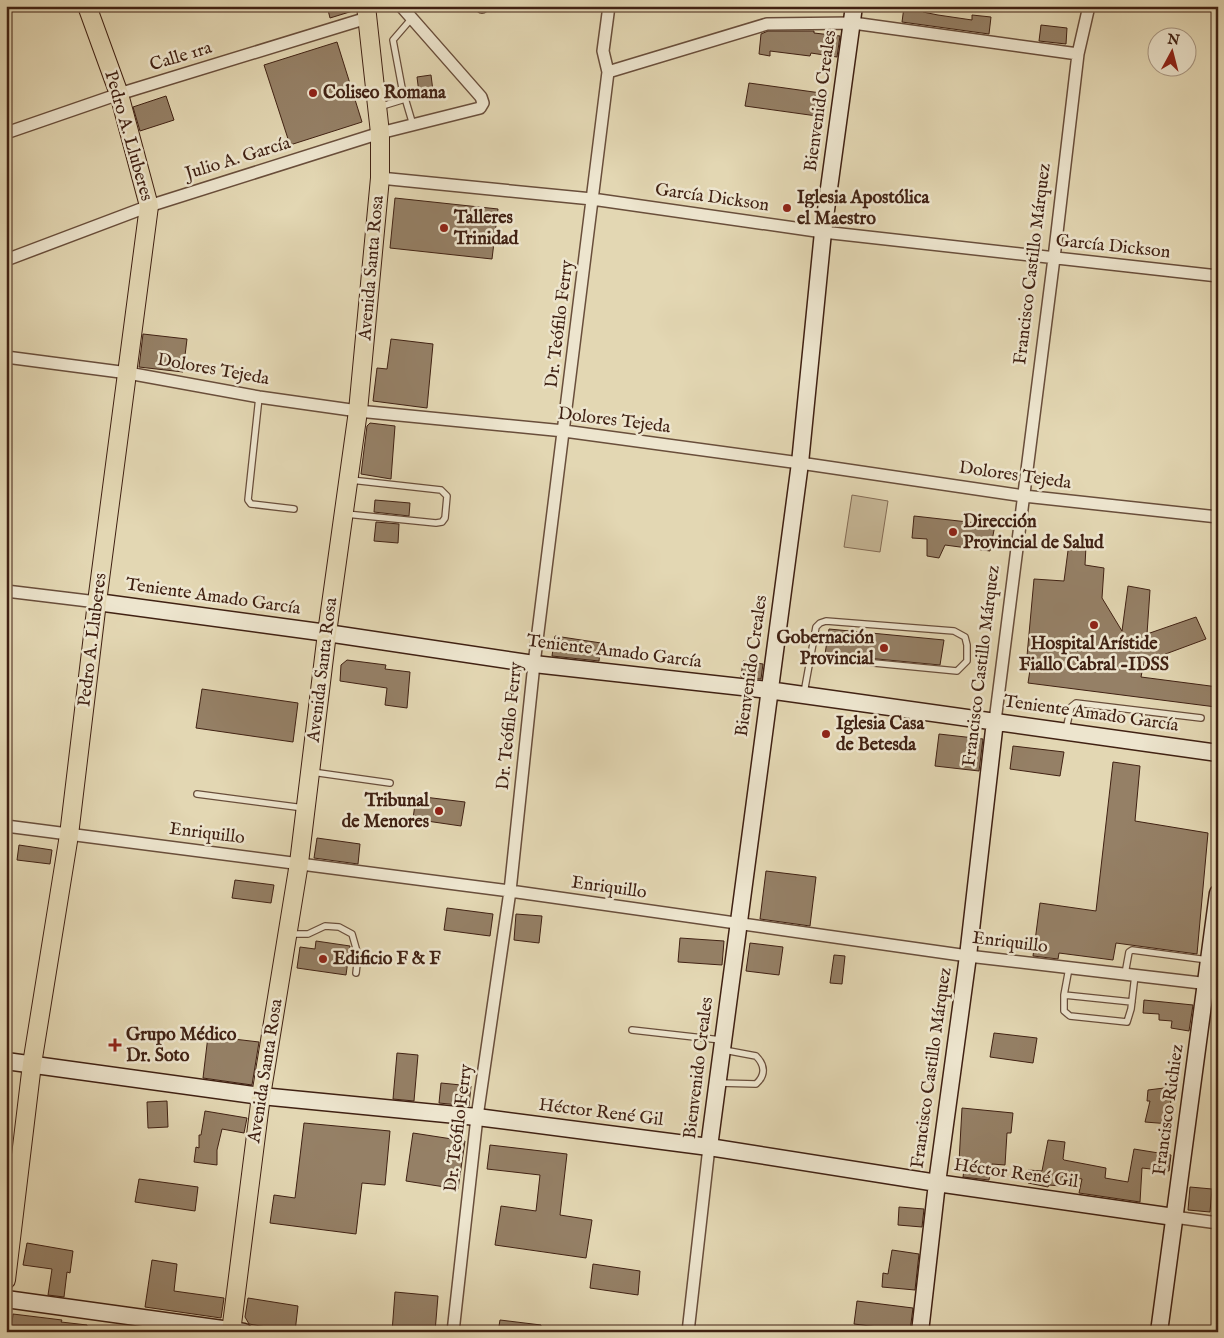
<svg xmlns="http://www.w3.org/2000/svg" width="1224" height="1338" viewBox="0 0 1224 1338" font-family="'IM FELL English',serif">
<style>
.green{fill:#c7b898;stroke:#846c56}
.building{fill:#958066;stroke:#402113}
.lines{fill:none;stroke-linecap:round;stroke-linejoin:round}
.lane-casing{stroke:#694e3b;stroke-width:8}
.street-casing{stroke:#694e3b;stroke-width:14}
.secondary-casing{stroke:#402113;stroke-width:19}
.primary-casing{stroke:#402113;stroke-width:20}
.lane{stroke:#ede5ce;stroke-width:5.5}
.street{stroke:#ede5ce;stroke-width:11}
.secondary{stroke:#ede5ce;stroke-width:16}
.primary{stroke:#e3d7b3;stroke-width:18}
.poi-dot{fill:#8f2418;stroke:#ede5ce;stroke-width:2}
.labels{text-anchor:middle;dominant-baseline:central;stroke-width:5;stroke-linejoin:round;paint-order:stroke}
.street-label{font-size:18px;fill:#402113;stroke:#ede5ce}
.poi-label{font-size:18px;font-weight:bold;fill:#402113;stroke:#ede5ce;text-anchor:start}
</style>
<rect width="100%" height="100%" fill="#e3d7b3"/>
<filter id="stains"><feTurbulence type="fractalNoise" baseFrequency=".004" numOctaves="4"/><feColorMatrix values="0 0 0 0 .2 0 0 0 0 .09 0 0 0 0 .02 0 0 0 .5 -.17"/></filter>
<radialGradient id="worn" r=".72"><stop offset=".6" stop-color="#630" stop-opacity="0"/><stop offset="1" stop-color="#630" stop-opacity=".3"/></radialGradient>
<path class="green" d="M852 495 888 501 880 552 844 547Z"/>
<path class="building" d="M327 6H356V10L330 18Z
M904 7 923 10V12L938 15 972 20V15L991 17 989 34 902 22Z
M1041 25 1067 28 1066 44 1039 41Z
M768 31H814V33L840 36 837 57 811 53 810 56 770 51V56L759 54 761 34Z
M337 42 362 122 290 145 264 65Z
M431 75 433 91 419 93 417 77Z
M749 83 828 94 824 117 745 106Z
M166 96 174 120 140 131 133 107Z
M395 198 498 209 492 259 390 248Z
M143 334 187 339 183 372 139 367Z
M391 339 433 344 427 408 373 401 377 368 387 369Z
M370 423 395 426 391 479 361 474 367 426Z
M375 500 410 503 409 516 374 512Z
M914 516 995 525 990 551 945 545 939 558 927 556V539L912 538Z
M376 522 399 524 398 543 374 541Z
M1069 543 1086 546 1085 565 1104 568 1102 598 1122 631 1128 586 1150 590 1147 634 1196 617 1206 639 1144 662 1141 677 1218 687 1216 707 1028 683 1032 657 1027 656 1034 579 1064 581Z
M829 629 944 640 940 665 825 654Z
M555 636 601 643 599 661 552 656Z
M347 660 386 665 385 669 410 672 407 708 385 705 387 688 340 681 341 665Z
M743 661 763 664 761 679 741 677Z
M202 689 298 703 293 742 196 728Z
M939 734 983 739 979 771 935 766Z
M1013 746 1064 752 1060 776 1010 769Z
M1113 762 1140 766 1135 821 1208 833 1197 954 1116 943 1113 960 1059 953 1058 959 1033 956 1040 903 1096 911Z
M416 796 465 802 461 826 413 819Z
M317 838 360 844 358 864 314 858Z
M19 845 52 850 50 864 17 860Z
M766 871 816 877 810 926 760 919Z
M235 880 274 885 271 903 232 898Z
M447 908 493 914 490 936 444 930Z
M516 914 542 916 539 943 514 940Z
M680 938 724 941 722 965 678 962Z
M316 941 350 946 346 975 297 968 300 947 315 949Z
M750 943 783 947 779 975 746 971Z
M834 955 845 956 842 984 830 983Z
M1144 1000 1193 1005 1189 1031 1171 1028 1172 1021 1159 1020V1014L1143 1013Z
M994 1033 1037 1038 1033 1063 990 1057Z
M208 1036 259 1042 252 1085 203 1078Z
M397 1053 418 1055 414 1101 393 1099Z
M441 1083 471 1086 469 1106 439 1103Z
M1172 1087 1170 1110H1172L1170 1124 1145 1122 1150 1101H1147L1148 1090Z
M167 1101 168 1127 148 1128 147 1102Z
M962 1108 1013 1113 1011 1133H1007L1005 1165 992 1164 989 1180 963 1177 965 1162H959Z
M205 1111 247 1118 244 1133 222 1129 217 1150V1165L194 1162 196 1147 199 1148V1135H201Z
M304 1123 390 1131 385 1185 362 1183 356 1234 270 1223 274 1195 295 1198Z
M413 1133 465 1141 458 1189 406 1181Z
M1048 1140 1065 1142 1063 1159 1064 1160 1106 1168 1105 1178 1128 1182 1134 1149 1171 1155 1169 1171 1142 1168 1140 1202 1079 1193 1082 1179 1063 1176 1061 1186 1049 1185 1048 1187 1028 1183V1170L1042 1171Z
M490 1145 567 1154 560 1215 592 1220 586 1258 495 1245 501 1206 536 1211 540 1175 487 1169Z
M139 1179 198 1187 195 1211 135 1202Z
M1190 1187 1212 1189 1210 1212 1188 1210Z
M899 1207 924 1209 922 1227 898 1225Z
M27 1243 73 1251 70 1273 67 1272 64 1297 48 1295 52 1269 23 1265Z
M892 1250 919 1254 915 1290 882 1287 883 1273 888 1274Z
M152 1260 177 1264 174 1291 224 1298 221 1318 145 1307Z
M593 1264 640 1271 638 1295 590 1288Z
M395 1292 438 1296 435 1332H392Z
M248 1298 298 1306 295 1332 249 1324 245 1317Z
M857 1301 913 1308 910 1331 854 1324Z
M13 1314 62 1320 61 1322 87 1325V1332H11Z
M500 1320 541 1325V1332H498Z"/>
<g class="lines">
<g class="lane-casing">
<path id="lane" d="M412 18 393 40 402 88 413 125
M379 107 405 99
M259 397 248 500 251 504 294 509
M346 514 436 523 442 522 445 518 447 496 441 490 351 480
M804 693 816 627 820 623 826 621 954 631 965 637 967 645V661L957 671 812 657
M1066 729 1071 707 1076 703 1201 718
M312 772 390 783
M197 794 304 808
M289 934H308L325 926 339 927 352 934 358 955 356 973
M1125 974 1129 952 1132 950 1208 960
M1064 995 1069 968
M1132 1002 1064 995V1011L1070 1016 1127 1022 1131 1009 1135 975
M632 1030 721 1040
M719 1083 756 1084C766 1075 765 1065 756 1056L724 1050"/>
</g>
<g class="street-casing">
<path id="street" d="M482 7V6
M608 72 767 24 853 23 1078 54
M6 133 119 94 367 18
M380 178 592 199 823 232 1218 276
M6 260 149 206 380 133 480 108 483 103 481 97 401 6
M6 357 128 373 259 397 358 411 564 431 800 463 1024 496 1218 517
M6 591 97 602
M995 721 1054 258 1078 54 1089 6
M6 826 510 891 968 956 1218 985
M1174 1217 1218 1223
M453 1332 477 1117 510 891 534 664 608 72 603 51 609 6
M688 1332 709 1147"/>
</g>
<g class="secondary-casing">
<path id="secondary" d="M97 602 327 633 534 664 768 690 1218 753
M6 1061 261 1096 477 1117 709 1147 937 1183 1174 1217
M709 1147 800 463 823 232 854 6
M6 1299 244 1332
M920 1332 937 1183 968 956 995 721
M1159 1332 1218 893"/>
</g>
<g class="primary-casing">
<path id="primary" d="M6 1280 32 1064 69 835 97 602 149 206 119 94 87 6
M231 1332 261 1096 299 863 327 633 358 411 380 178V133L366 6"/>
</g>
<use href="#lane" class="lane"/>
<use href="#street" class="street"/>
<use href="#secondary" class="secondary"/>
<use href="#primary" class="primary"/>
</g>
<g class="poi-dot">
<circle cx="313" cy="93" r="5"/>
<circle cx="787" cy="208" r="5"/>
<circle cx="444" cy="228" r="5"/>
<circle cx="953" cy="532" r="5"/>
<circle cx="1094" cy="625" r="5"/>
<circle cx="884" cy="648" r="5"/>
<circle cx="826" cy="734" r="5"/>
<circle cx="439" cy="811" r="5"/>
<circle cx="323" cy="959" r="5"/>
<path d="M112.5 1037.5h5v5h5v5h-5v5h-5v-5h-5v-5h5z"/>
</g>
<g class="labels">
<g class="street-label">
<text transform="translate(181 57) rotate(-17)">Calle 1ra</text>
<text transform="translate(821 101) rotate(-82)">Bienvenido Creales</text>
<text transform="translate(128 136) rotate(74)">Pedro A. Lluberes</text>
<text transform="translate(238 159) rotate(-17)">Julio A. García</text>
<text transform="translate(712 198) rotate(8)">García Dickson</text>
<text transform="translate(1113 247) rotate(6)">García Dickson</text>
<text transform="translate(1033 264) rotate(-83)">Francisco Castillo Márquez</text>
<text transform="translate(372 268) rotate(-85)">Avenida Santa Rosa</text>
<text transform="translate(560 324) rotate(-83)">Dr. Teófilo Ferry</text>
<text transform="translate(213 370) rotate(10)">Dolores Tejeda</text>
<text transform="translate(614 421) rotate(7)">Dolores Tejeda</text>
<text transform="translate(1015 476) rotate(8)">Dolores Tejeda</text>
<text transform="translate(213 597) rotate(8)">Teniente Amado García</text>
<text transform="translate(93 640) rotate(-83)">Pedro A. Lluberes</text>
<text transform="translate(614 652) rotate(7)">Teniente Amado García</text>
<text transform="translate(752 666) rotate(-82)">Bienvenido Creales</text>
<text transform="translate(982 666) rotate(-83)">Francisco Castillo Márquez</text>
<text transform="translate(323 670) rotate(-83)">Avenida Santa Rosa</text>
<text transform="translate(1091 714) rotate(8)">Teniente Amado García</text>
<text transform="translate(510 726) rotate(-84)">Dr. Teófilo Ferry</text>
<text transform="translate(207 834) rotate(7)">Enriquillo</text>
<text transform="translate(609 888) rotate(8)">Enriquillo</text>
<text transform="translate(1010 943) rotate(7)">Enriquillo</text>
<text transform="translate(699 1068) rotate(-83)">Bienvenido Creales</text>
<text transform="translate(932 1068) rotate(-82)">Francisco Castillo Márquez</text>
<text transform="translate(266 1071) rotate(-81)">Avenida Santa Rosa</text>
<text transform="translate(1169 1110) rotate(-82)">Francisco Richiez</text>
<text transform="translate(601 1113) rotate(7)">Héctor René Gil</text>
<text transform="translate(459 1128) rotate(-83)">Dr. Teófilo Ferry</text>
<text transform="translate(1016 1174) rotate(8)">Héctor René Gil</text>
</g>
<g class="poi-label">
<text x="323" y="93">Coliseo Romana</text>
<text x="797" y="198">Iglesia Apostólica<tspan x="797" dy="21">el Maestro</tspan></text>
<text x="454" y="218">Talleres<tspan x="454" dy="21">Trinidad</tspan></text>
<text x="963" y="522">Dirección<tspan x="963" dy="21">Provincial de Salud</tspan></text>
<text x="874" y="638" text-anchor="end">Gobernación<tspan x="874" dy="21">Provincial</tspan></text>
<text x="1094" y="644" text-anchor="middle">Hospital Arístide<tspan x="1094" dy="21">Fiallo Cabral -IDSS</tspan></text>
<text x="836" y="724">Iglesia Casa<tspan x="836" dy="21">de Betesda</tspan></text>
<text x="429" y="801" text-anchor="end">Tribunal<tspan x="429" dy="21">de Menores</tspan></text>
<text x="333" y="959">Edificio F &amp; F</text>
<text x="126" y="1035">Grupo Médico<tspan x="126" dy="21">Dr. Soto</tspan></text>
</g>
</g>
<rect width="1224" height="1338" fill="none" stroke="#e3d7b3" stroke-width="25"/>
<rect x="8" y="8" width="1209" height="1323" fill="none" stroke="#402113" stroke-width="2.5"/>
<rect x="12" y="12" width="1199" height="1313" fill="none" stroke="#402113"/>
<g transform="translate(1172 52) rotate(7)"><circle r="24" fill="#ede5ce" stroke="#a89783"/>
<path d="M0-4L9 19L0 12L-9 19Z" fill="#8f2418"/>
<text y="-8" font-size="14" font-weight="bold" text-anchor="middle" fill="#402113">N</text>
</g>
<rect width="100%" height="100%" filter="url(#stains)"/>
<rect width="100%" height="100%" fill="url(#worn)"/>
</svg>
